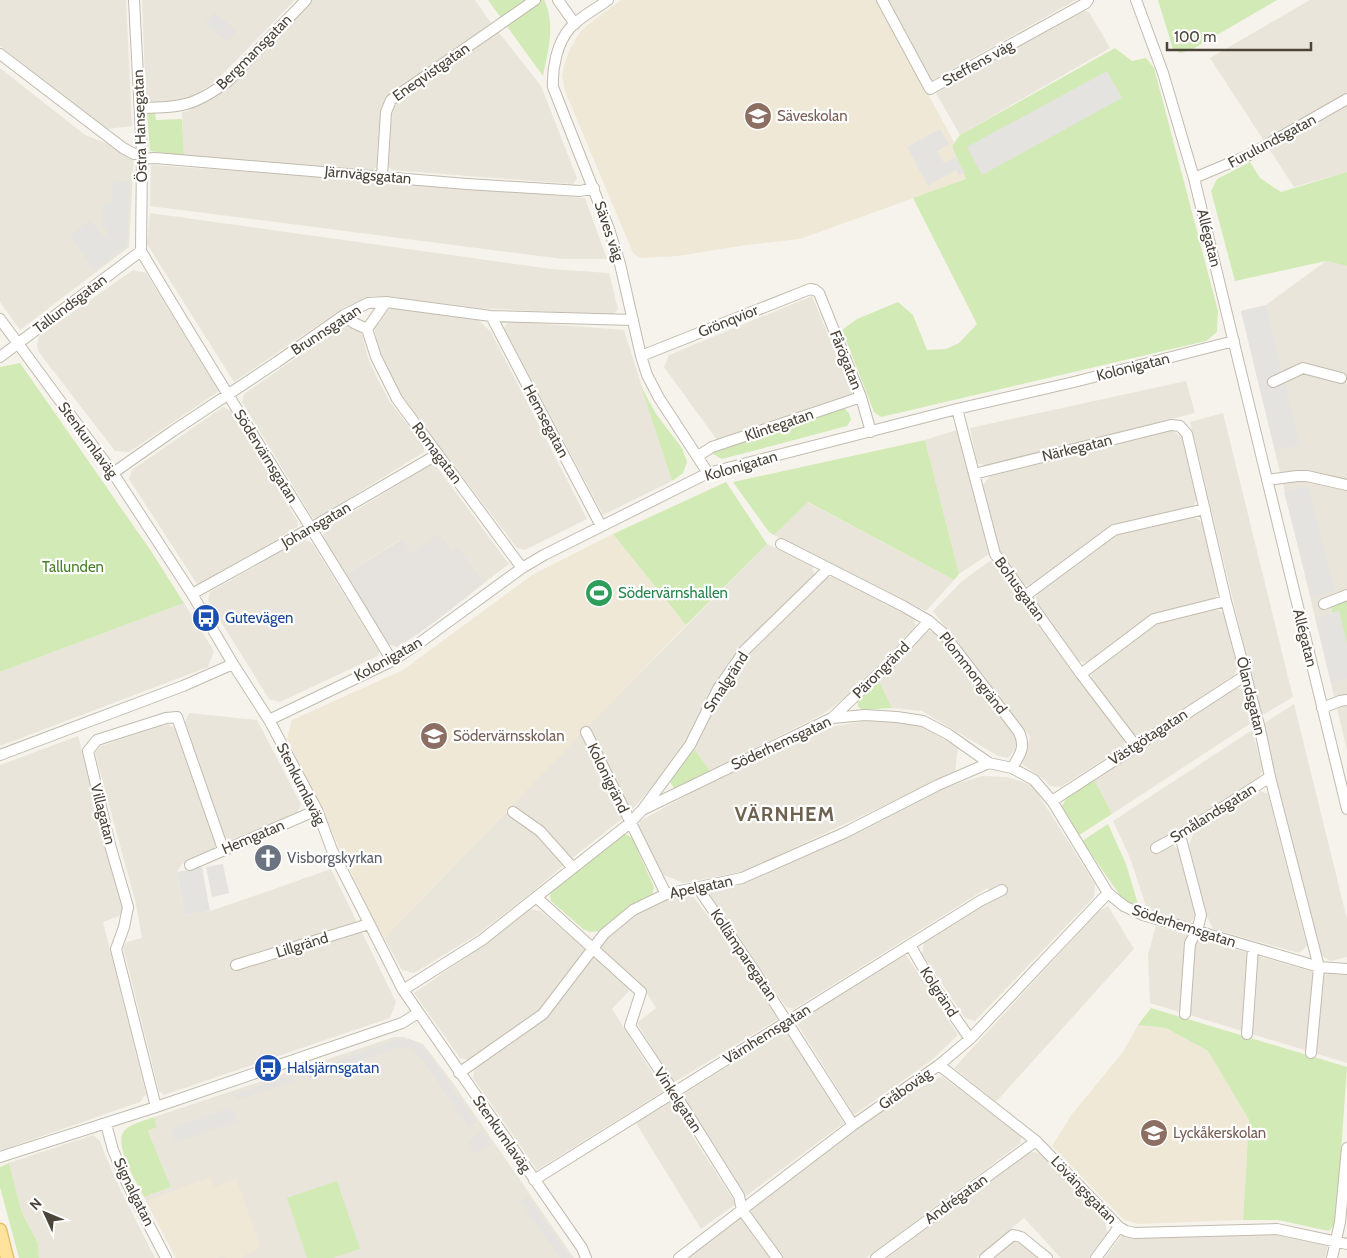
<svg xmlns="http://www.w3.org/2000/svg" width="1347" height="1258" viewBox="0 0 1347 1258" font-family="Cabin,sans-serif">
<style>
.residential{fill:#eae5da}
.industrial{fill:#e6e2dd}
.education{fill:#efe8d6}
.green{fill:#d2eab5}
.parking{fill:#e5e3e0}
.lines{fill:none;stroke-linecap:round;stroke-linejoin:round}
.minor-casing{stroke:#c2bbae;stroke-width:12}
.major-casing{stroke:#e6c16a;stroke-width:15}
.minor{stroke:#fff;stroke-width:10}
.major{stroke:#ffe39c;stroke-width:12}
.labels{text-anchor:middle;dominant-baseline:central;stroke-width:4.5;stroke-linejoin:round;paint-order:stroke}
.street-label{font-size:15px;fill:#4b4439;stroke:#fff}
.education-label{font-size:15px;fill:#785e54;stroke:#fff;text-anchor:start}
.park-label{font-size:15px;fill:#4a7f2a;stroke:#fff}
.leisure-label{font-size:15px;fill:#27864d;stroke:#fff;text-anchor:start}
.transit-label{font-size:15px;fill:#164399;stroke:#fff;text-anchor:start}
.worship-label{font-size:15px;fill:#5b616d;stroke:#fff;text-anchor:start}
.district-label{font-size:20px;font-weight:bold;letter-spacing:1px;fill:#6e6250;stroke:#fff}
</style>
<rect width="100%" height="100%" fill="#f6f3ec"/>
<path class="residential" d="M0 0H126L132 126 107 129 0 46Z
M142 0H295L217 80 183 103 146 104Z
M309 0H475L491 23 389 95 381 109 378 165 373 170 184 156 182 112 188 111 225 89Z
M888 0H1076L931 81Z
M1310 0H1347V172L1294 187 1210 58Z
M1081 10 1089 12 1110 48 960 135 936 93Z
M497 30 541 86 577 178 573 184 392 170 386 164 390 107Z
M0 68 85 135 134 154 129 247 20 330 0 302Z
M151 165 384 181 585 198 607 259H563L150 206Z
M150 213 551 269 609 273 618 309 613 315 479 308 386 296H370L343 308 234 382 147 244Z
M1326 261 1347 266V750L1241 311 1266 305Z
M133 270 146 273 219 391 129 452 115 451 38 351 37 345 39 336Z
M812 296 853 395 717 440 664 367 669 355Z
M390 308 478 320 491 332 587 519 525 550 517 548 399 394 380 356 374 327Z
M509 321 624 330 672 481 603 515 504 328Z
M345 324 352 327 362 334 368 358 378 380 390 402 424 446V452L316 519 312 517 242 402 244 394Z
M1186 381 1195 413 987 466 977 463 970 428Z
M223 407 230 410 298 522 297 527 202 585 197 584 129 479 132 470Z
M1223 413 1293 697 1261 716 1190 422Z
M957 430 989 554 959 574 925 440Z
M1172 430 1182 438 1197 497 1193 507 1113 527 1032 587 1022 584 998 552 983 485 990 476Z
M434 463 509 564 484 583 459 547 451 551 410 553 401 539 346 574 323 537 325 529Z
M807 502 954 580 926 611 774 535Z
M1193 516 1203 523 1220 591 1213 601 1151 615 1088 663 1078 661 1035 604 1037 593 1116 534Z
M303 539 312 543 379 651 378 656 280 702 269 699 208 601 210 592Z
M767 544 812 566 815 576 740 648 720 675 686 741 661 777 630 812 588 726Z
M991 560 1125 739 1123 747 1061 787 1050 786 1045 780 1022 764 1030 737 933 611 961 582Z
M834 576 908 614 914 619 916 627 848 696 823 714 710 771 693 747 721 691 748 654 825 578Z
M184 603 214 651 208 667 0 746V672Z
M1216 609 1226 614 1239 665 1234 675 1141 737 1133 734 1091 679 1093 669 1156 623Z
M927 631 939 633 1016 734 1018 742 1015 749 1008 758 998 756 922 711 892 708 879 681Z
M1234 687 1244 690 1251 723 1112 814 1094 779Z
M1294 704 1347 919V957L1330 961 1320 954 1263 724Z
M189 713 257 720 301 804 296 816 234 841 224 837 185 722Z
M866 721 897 722 923 727 958 748 955 772 745 871 684 883 661 874 638 828 640 821 709 783 830 727Z
M167 724 176 728 217 848 182 864 177 872 185 915 210 911 231 904 331 869 396 1002 390 1018 164 1095 159 1091 123 947 127 942 142 938 136 904 95 753 101 746Z
M1252 730 1263 769 1260 776 1177 832 1158 852 1174 846 1178 850 1196 915 1190 923 1147 909 1130 858 1113 821Z
M581 733 623 818 571 859 543 828 511 806Z
M78 736 125 909 119 916 103 922 146 1094 140 1102 2 1150 0 1149V765Z
M982 776 1007 777 1033 786 1095 884 1094 897 975 1021 965 1018 922 954 924 942 994 899 987 888 794 1009 786 1007 709 898 711 889 748 882 847 837 944 788Z
M1258 790 1268 794 1307 946 1299 953 1213 929 1207 916 1189 846 1194 831Z
M506 812 538 836 564 865 531 893 478 934 414 973 402 970 384 938Z
M692 895 719 931 778 1019 673 1083 637 1023 656 1008 645 990 600 947 608 937 634 915 666 900Z
M1108 906 1134 949 996 1102 954 1068 1099 911Z
M529 909 541 911 587 951 540 1011 468 1060 460 1058 414 993 485 944Z
M1156 926 1313 972 1347 975V1063L1150 1003 1148 954Z
M905 953 958 1035 932 1060 854 1115 796 1022Z
M594 957 630 990 612 1009 664 1091 537 1170 473 1078 475 1066 546 1018Z
M786 1030 844 1123 746 1196 682 1095Z
M394 1037H404L423 1044 451 1080 574 1258H176L144 1197 171 1187 148 1131 157 1127 154 1117Z
M942 1076 1021 1136V1143L866 1258H783L751 1215 752 1208 856 1129 906 1095Z
M670 1101 736 1204 701 1229 636 1123Z
M93 1135 100 1141 104 1152 120 1189 155 1258H39L38 1243 22 1213 9 1163Z
M1030 1152 1041 1153 1105 1221 1107 1233 1089 1258H1061L1024 1218 976 1258H887Z
M741 1216 771 1258H684Z
M1275 1234 1328 1245 1325 1258H1105L1122 1235 1136 1238Z
M1011 1242 1020 1243 1038 1258H992Z"/>
<path class="industrial" d="M439 534 451 551 459 547 484 583 449 611 418 634 397 647 388 644 346 574 402 539 410 553Z"/>
<path class="education" d="M621 0H877L954 142 952 146 966 179 800 239 746 245 678 256 640 258 633 253 565 91 562 76 565 62 570 49 580 32 590 23Z
M613 534 686 625 384 938 375 922 287 738 292 720 403 670 532 575Z
M1138 1025 1166 1028 1208 1051 1249 1120 1243 1220 1138 1224 1124 1220 1052 1146 1072 1114 1123 1052Z
M210 1177 214 1187 236 1179 260 1246 241 1258H225L223 1255 217 1258H176L146 1201Z"/>
<path class="green" d="M488 0H544C556 24 548 51 543 76Z
M1158 0H1277L1191 50 1180 53 1173 49Z
M1115 48 1132 61 1146 58 1154 68 1218 311 1217 332 1206 341 881 417 874 412 842 330 857 319 898 302 913 315 927 350 946 349 959 343 977 324 913 198 966 179 952 146 960 135Z
M147 112 155 113 156 120 182 119 184 156 150 151Z
M1250 162 1260 178 1281 192 1347 172V266L1326 261 1235 281 1211 191 1217 179Z
M20 363 151 551 184 603 0 672V367Z
M641 386 656 414 682 448 687 462 683 473 672 481Z
M844 408 849 413 851 420 847 426 722 459 713 454 714 450Z
M925 440 959 574 954 580 808 502 774 535 769 532 733 482Z
M726 482 767 544 686 625 613 534Z
M1347 601V645L1339 611 1332 613V606Z
M879 681 892 708 863 710 858 707 857 701Z
M693 747 710 771 674 788 670 782Z
M1094 779 1112 814 1079 835 1061 810C1064 794 1081 787 1094 779Z
M1108 824 1126 864 1139 907 1130 904 1122 898 1082 841Z
M625 834 632 838 654 887 652 896 630 905 600 931 590 932 583 929 551 901 550 895 553 888 620 836Z
M1151 1008 1347 1067 1336 1222 1329 1231 1278 1220H1243L1249 1120 1208 1051 1166 1028 1138 1025Z
M154 1117 157 1127 148 1131 171 1187 144 1197C137 1183 112 1143 125 1130 132 1123 144 1121 154 1117Z
M9 1163 22 1213 38 1243 39 1258H19L0 1187V1167Z
M337 1181 360 1249 332 1258H307L287 1198Z"/>
<path class="parking" d="M215 12 236 31 227 42 205 23Z
M1107 71 1122 98 982 175 967 147Z
M940 129 949 144 937 151 944 163 956 157 965 173 959 176 956 170 928 186 907 147Z
M113 181H130L127 246 94 271 70 235 90 220 105 238 107 237V230L101 229 103 204 111 203Z
M1266 305 1300 445 1275 451 1241 311Z
M1308 486 1335 591 1311 597 1284 492Z
M1339 611 1347 645V679L1331 683 1315 617Z
M223 864 229 893 212 897 206 867Z
M202 867 210 911 185 915 177 872Z
M402 1039 415 1041 424 1048 476 1122 469 1127 421 1058 414 1051 407 1048H397L308 1080 305 1072 395 1040Z
M292 1075 294 1081 237 1100 235 1094Z
M232 1107 237 1121 176 1142 171 1128Z
M482 1131 491 1144 476 1154 467 1142Z
M527 1196 570 1258H560L520 1201Z"/>
<g class="lines">
<g class="minor-casing">
<path id="minor" d="M134 0 142 154 141 251
M558 0 575 24
M608 0C596 9 580 17 570 28 557 43 552 68 553 87L609 229 620 264 641 356 647 375 659 398 708 473
M882 0 930 89 1086 3 1088 0
M1136 0 1163 73 1194 178 1347 809
M0 54 123 148 134 154H142
M140 108C182 107 192 107 227 82L306 0
M142 159 155 158 467 184 580 191 594 188
M382 176 386 112 391 100 535 0
M1194 178 1249 155 1347 99
M141 251C222 389 310 523 392 661
M344 315 354 323 367 329 386 302
M491 316 601 526
M0 319 113 473 192 594 233 664 269 720 317 810 332 850 403 990 582 1248 586 1258
M367 329 376 357 397 399 522 568
M641 356 810 289 815 290 819 293 861 397 871 432
M0 357 141 251
M1273 382 1303 368 1341 378
M957 409 995 554 1081 674 1135 745
M698 456 712 447 861 397
M113 473 173 431 277 362 344 315 368 303 386 302 491 316 633 320
M974 474 1171 425 1180 426 1187 434 1226 601 1259 725 1270 777 1319 967 1311 1053
M1267 480 1297 476H1307L1347 485
M781 544 903 606 929 621 943 633 1019 732C1026 748 1020 754 1012 768
M192 594 311 528 438 454
M1025 596 1114 530 1205 509
M1324 604 1347 595
M1081 674 1154 619 1226 601
M1322 708 1340 701 1347 700
M832 718 891 662 929 621
M269 720 392 661 418 644 522 568 544 555 708 473 957 409 1074 382 1234 341
M586 732 666 894
M0 755 183 686 233 664
M1052 801 1246 675
M643 809 690 745 718 689 745 650 828 569
M513 812 540 831 573 868
M1180 835 1201 915 1197 931 1190 943 1185 1014
M1156 848 1180 835 1270 777
M190 865 317 810
M698 888 753 969 853 1125
M536 897 641 992 630 1026 674 1092 739 1196 742 1210 777 1258
M910 945 935 988 970 1039
M236 965 369 924
M403 990 482 940 630 823 642 810 832 718 865 715 897 717 923 721 948 734 989 763 1012 768 1034 780 1052 801 1108 893 1124 906 1143 915 1319 967 1347 969
M1247 1034 1253 948
M939 1065 1036 1141 1119 1227 1126 1231 1135 1233 1277 1229 1347 1244
M459 1073 543 1014 604 934 633 910 666 894 742 878 844 833 938 785 989 763
M156 1107 116 949 124 927 128 907 110 845 88 751 97 740 166 718 177 717 223 849
M106 1124 113 1150 127 1183 166 1258
M0 1157 156 1107 402 1023 418 1013
M534 1180 980 901 1002 890
M679 1258 853 1125 939 1065 970 1039 1108 893
M876 1258 1036 1141
M985 1258 1013 1235 1021 1237 1047 1258
M1096 1258 1119 1227
M1332 1258 1340 1222 1347 1148"/>
</g>
<g class="major-casing">
<path id="major" d="M0 1230 7 1258"/>
</g>
<use href="#minor" class="minor"/>
<use href="#major" class="major"/>
</g>
<defs>
<g id="school-disc" transform="scale(1.4375)"><circle r="9.5" fill="#8d6e63" stroke="#fff"/><path d="M0-5L7-2L0 1L-7-2ZM-4 1L0 2.5L4 1V4Q0 6-4 4Z" fill="#fff"/></g>
<g id="stadium-disc" transform="scale(1.4375)"><circle r="9.5" fill="#2e9e5b" stroke="#fff"/><path d="M0-5a6.5 5 0 1 0 0 10a6.5 5 0 1 0 0-10ZM-3.5-1.8h7v3.6h-7Z" fill="#fff"/></g>
<g id="bus-disc" transform="scale(1.4375)"><circle r="9.5" fill="#1a4fb4" stroke="#fff"/><path d="M-5-6H5V4H4V6H2V4H-2V6H-4V4H-5ZM-3.5-4V0h7V-4ZM-3.5 1.2v1.5H-2V1.2ZM2 1.2v1.5H3.5V1.2Z" fill="#fff"/></g>
<g id="church-disc" transform="scale(1.4375)"><circle r="9.5" fill="#6b7280" stroke="#fff"/><path d="M-1.2-6h2.4v3.5h3.3v2.4h-3.3V6h-2.4V-.1h-3.3v-2.4h3.3Z" fill="#fff"/></g>
</defs>
<g fill-rule="evenodd">
<use href="#school-disc" x="758" y="116"/>
<use href="#stadium-disc" x="599" y="593"/>
<use href="#bus-disc" x="206" y="618"/>
<use href="#school-disc" x="434" y="736"/>
<use href="#church-disc" x="268" y="858"/>
<use href="#bus-disc" x="268" y="1068"/>
<use href="#school-disc" x="1154" y="1133"/>
</g>
<g class="labels">
<g class="street-label">
<text transform="translate(254 52) rotate(-45)">Bergmansgatan</text>
<text transform="translate(978 63) rotate(-29)">Steffens väg</text>
<text transform="translate(431 72) rotate(-35)">Eneqvistgatan</text>
<text transform="translate(140 126) rotate(-92)">Östra Hansegatan</text>
<text transform="translate(1272 141) rotate(-28)">Furulundsgatan</text>
<text transform="translate(368 175) rotate(5)">Järnvägsgatan</text>
<text transform="translate(609 231) rotate(71)">Säves väg</text>
<text transform="translate(1209 238) rotate(76)">Allégatan</text>
<text transform="translate(70 304) rotate(-37)">Tallundsgatan</text>
<text transform="translate(728 321) rotate(-22)">Grönqvior</text>
<text transform="translate(326 330) rotate(-33)">Brunnsgatan</text>
<text transform="translate(846 360) rotate(68)">Fårögatan</text>
<text transform="translate(1133 367) rotate(-14)">Kolonigatan</text>
<text transform="translate(546 421) rotate(62)">Hemsegatan</text>
<text transform="translate(779 425) rotate(-19)">Klintegatan</text>
<text transform="translate(88 440) rotate(54)">Stenkumlaväg</text>
<text transform="translate(1077 448) rotate(-14)">Närkegatan</text>
<text transform="translate(437 453) rotate(53)">Romagatan</text>
<text transform="translate(266 456) rotate(58)">Södervärnsgatan</text>
<text transform="translate(741 466) rotate(-16)">Kolonigatan</text>
<text transform="translate(316 525) rotate(-30)">Johansgatan</text>
<text transform="translate(1020 589) rotate(54)">Bohusgatan</text>
<text transform="translate(1305 638) rotate(76)">Allégatan</text>
<text transform="translate(388 659) rotate(-29)">Kolonigatan</text>
<text transform="translate(881 670) rotate(-45)">Pärongränd</text>
<text transform="translate(973 673) rotate(52)">Plommongränd</text>
<text transform="translate(726 682) rotate(-57)">Smalgränd</text>
<text transform="translate(1251 696) rotate(76)">Ölandsgatan</text>
<text transform="translate(1148 737) rotate(-33)">Västgötagatan</text>
<text transform="translate(781 743) rotate(-25)">Söderhemsgatan</text>
<text transform="translate(608 778) rotate(64)">Kolonigränd</text>
<text transform="translate(301 784) rotate(63)">Stenkumlaväg</text>
<text transform="translate(1213 813) rotate(-32)">Smålandsgatan</text>
<text transform="translate(103 814) rotate(76)">Villagatan</text>
<text transform="translate(253 837) rotate(-23)">Hemgatan</text>
<text transform="translate(701 887) rotate(-12)">Apelgatan</text>
<text transform="translate(1184 926) rotate(18)">Söderhemsgatan</text>
<text transform="translate(302 945) rotate(-17)">Lillgränd</text>
<text transform="translate(744 955) rotate(56)">Kollämparegatan</text>
<text transform="translate(939 992) rotate(57)">Kolgränd</text>
<text transform="translate(767 1034) rotate(-32)">Värnhemsgatan</text>
<text transform="translate(905 1089) rotate(-35)">Gråboväg</text>
<text transform="translate(678 1100) rotate(57)">Vinkelgatan</text>
<text transform="translate(502 1134) rotate(55)">Stenkumlaväg</text>
<text transform="translate(1084 1190) rotate(46)">Lövängsgatan</text>
<text transform="translate(134 1192) rotate(64)">Signalgatan</text>
<text transform="translate(956 1199) rotate(-36)">Andrégatan</text>
</g>
<g class="education-label">
<text x="777" y="116">Säveskolan</text>
<text x="453" y="736">Södervärnsskolan</text>
<text x="1173" y="1133">Lyckåkerskolan</text>
</g>
<g class="park-label">
<text x="73" y="567">Tallunden</text>
</g>
<g class="leisure-label">
<text x="618" y="593">Södervärnshallen</text>
</g>
<g class="transit-label">
<text x="225" y="618">Gutevägen</text>
<text x="287" y="1068">Halsjärnsgatan</text>
</g>
<g class="worship-label">
<text x="287" y="858">Visborgskyrkan</text>
</g>
<g class="district-label">
<text x="785" y="814">VÄRNHEM</text>
</g>
</g>
<g transform="translate(45 1213) rotate(314)" stroke="#ffffff" stroke-width="4" paint-order="stroke">
<path d="M0-4L9 19L0 12L-9 19Z" fill="#4b4439"/>
<text y="-8" font-size="14" font-weight="bold" text-anchor="middle" fill="#4b4439">N</text>
</g>
<path d="M1167 42v8h144v-8" fill="none" stroke="#4b4439" stroke-width="2.5"/>
<text x="1174" y="42" font-size="15" fill="#4b4439" stroke="#ffffff" stroke-width="4" paint-order="stroke">100 m</text>
</svg>
